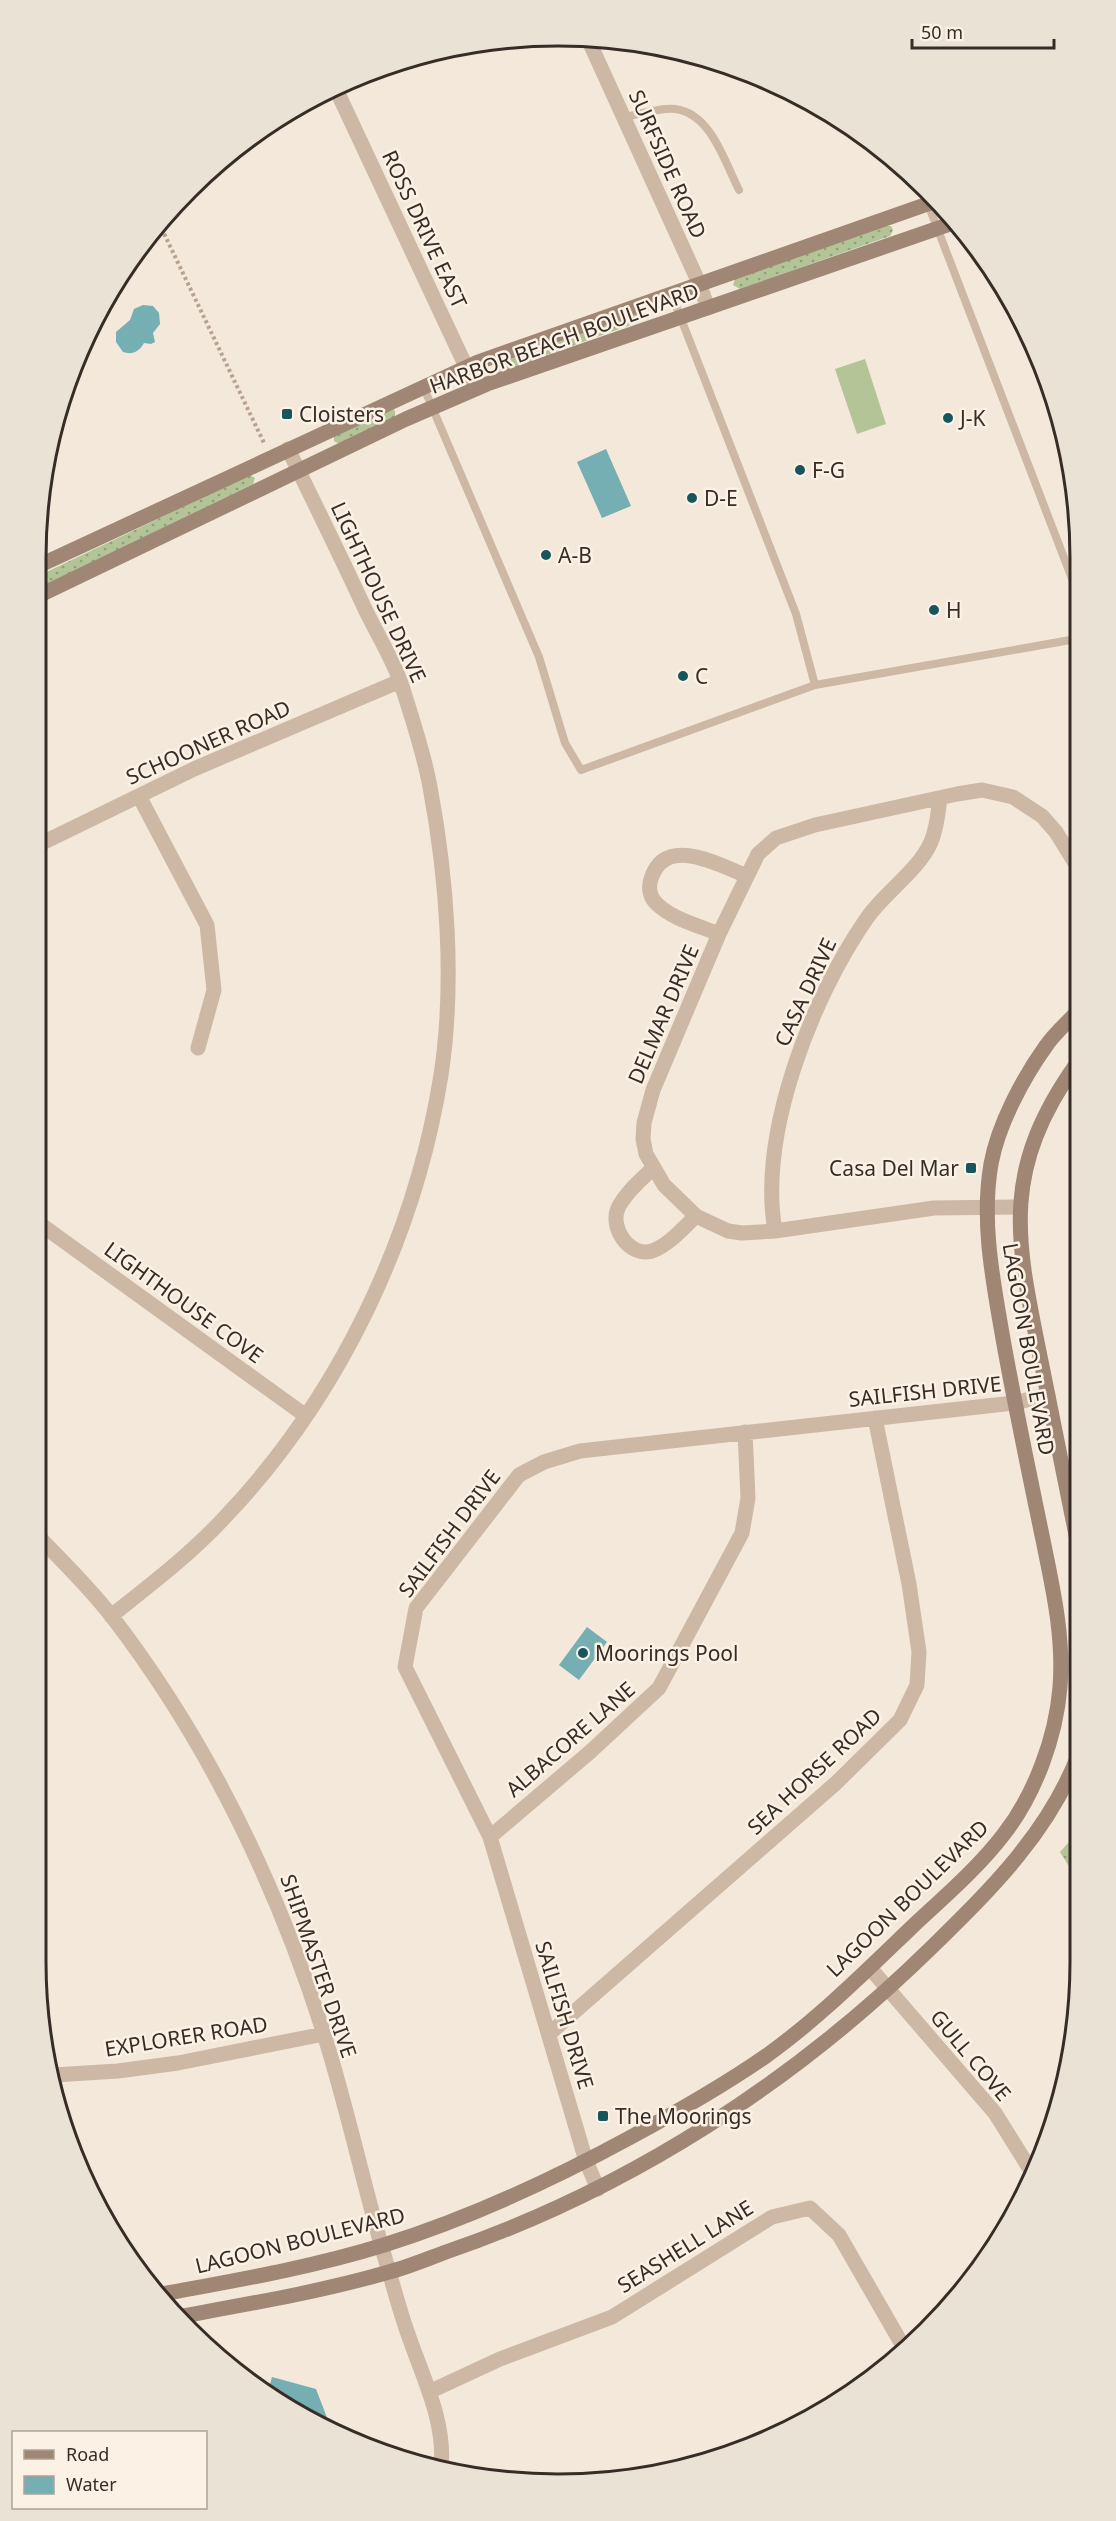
<svg xmlns="http://www.w3.org/2000/svg" width="1116" height="2521" viewBox="0 0 1116 2521" font-family="'Noto Sans',sans-serif">
<style>
.grass{fill:url(#grass-dots)}
.pitch{fill:#b3c497}
.water{fill:#75aeb3}
.lines{fill:none;stroke-linecap:round;stroke-linejoin:round}
.path{stroke:#b8a18e;stroke-width:4;stroke-dasharray:3 3;stroke-linecap:butt}
.lane{stroke:#ccb8a4;stroke-width:8}
.street{stroke:#ccb8a4;stroke-width:15}
.secondary{stroke:#a08675;stroke-width:15}
.poi-dot{fill:#18555c;stroke:#fbf2e5;stroke-width:2}
.labels{text-anchor:middle;dominant-baseline:central;stroke-width:5;stroke-linejoin:round;paint-order:stroke}
.street-label{font-size:21px;fill:#372c26;stroke:#fbf2e5}
.poi-label{font-size:21px;fill:#372c26;stroke:#fbf2e5;text-anchor:start}
.rim{fill:none;stroke:#372c26;stroke-width:3}
</style>
<defs>
<pattern id="grass-dots" width="8" height="8" patternUnits="userSpaceOnUse" patternTransform="scale(1.5)"><rect width="8" height="8" fill="#b3c497"/><path d="M2 2h.1M6 6h.1" fill="none" stroke="#929f7b" stroke-width="1.8" stroke-linecap="round"/></pattern>
</defs>
<rect width="100%" height="100%" fill="#f3e8d9"/>
<path class="grass" d="M886 226H891L893 230 890 236 740 289 733 285 735 279Z
M638 312 642 316 639 322 502 371 496 368 497 362Z
M392 408 395 411V417L339 444 334 441V434Z
M250 475 255 478 253 484 36 590V577Z
M1080 1830V1884L1060 1852Z"/>
<path class="pitch" d="M865 359 886 424 857 434 835 369Z"/>
<path class="water" d="M143 305 153 306 159 313 160 324 153 333 155 342 151 344 144 343C139 352 132 355 123 352L116 342V332L130 320 134 309Z
M606 449 631 506 602 518 577 462Z
M587 1627 607 1642 579 1680 559 1665Z
M272 2377 316 2389 331 2428 297 2415 268 2392Z"/>
<g class="lines">
<path class="path" d="M159 223 265 445"/>
<path class="lane" d="M624 117C639 115 659 107 675 109 711 113 725 163 739 190
M928 204 1076 589
M671 293 796 614 815 685
M423 386 539 657 565 743 581 770 815 685 1076 639
M36 1556 47 1546"/>
<path class="street" d="M588 39 699 283 708 308
M335 87 476 388
M139 796 207 925 214 990 198 1048
M36 846 194 769 400 681
M719 934C700 926 672 919 657 904 650 898 648 888 651 879 665 834 719 865 747 876
M653 1168C641 1180 627 1191 619 1206 608 1226 629 1258 652 1251 669 1245 683 1228 696 1216
M1019 1207 934 1208 775 1231 742 1233 728 1231 696 1216 664 1185 646 1154 643 1139 644 1123 653 1090 719 934 758 854 776 838 815 825 957 794 982 790 1013 797 1042 816 1056 832 1077 866
M36 1221 306 1416
M775 1231C758 1134 812 997 867 918 884 893 919 870 931 842 937 828 938 813 940 798
M36 1534C62 1561 90 1588 113 1618 208 1742 277 1886 324 2034 348 2110 364 2188 387 2265 394 2288 400 2312 408 2334 423 2378 446 2422 441 2469
M111 1616C150 1585 191 1554 225 1517 339 1397 415 1238 441 1075 455 983 447 878 430 787 424 753 412 719 402 686 393 659 377 634 365 609 340 555 314 502 288 449
M490 1837 590 1752 659 1688 742 1533 748 1498 745 1432
M870 1968 995 2113 1033 2174
M549 2034 836 1783 900 1720 917 1685 919 1652 909 1584 875 1418
M54 2075 118 2071 178 2063 324 2034
M598 2189 586 2161 490 1837 405 1667 416 1608 519 1475 544 1462 580 1451 1014 1403 1048 1395
M431 2391 500 2359 612 2317 772 2217 810 2208 839 2235 903 2346"/>
<path class="secondary" d="M36 567 478 362 936 201
M36 597 406 419 487 384 956 222
M1077 1063C998 1174 1017 1242 1042 1366 1054 1428 1067 1489 1079 1550
M157 2295C232 2281 310 2268 384 2245 470 2218 552 2180 631 2137 677 2112 723 2086 766 2056 819 2018 866 1971 913 1926 944 1897 978 1868 1004 1834 1035 1794 1056 1737 1060 1687 1064 1637 1053 1589 1043 1540 1029 1473 1015 1406 1003 1339 993 1281 981 1222 991 1164 998 1125 1023 1078 1046 1046 1054 1034 1067 1023 1077 1012
M177 2317C248 2304 320 2292 389 2272 408 2267 427 2259 446 2252 630 2189 796 2081 934 1945 992 1888 1050 1831 1079 1753"/>
</g>
<g class="poi-dot">
<rect x="281" y="408" width="12" height="12" rx="3"/>
<circle cx="948" cy="418" r="6"/>
<circle cx="800" cy="470" r="6"/>
<circle cx="692" cy="498" r="6"/>
<circle cx="546" cy="555" r="6"/>
<circle cx="934" cy="610" r="6"/>
<circle cx="683" cy="676" r="6"/>
<rect x="965" y="1162" width="12" height="12" rx="3"/>
<circle cx="583" cy="1653" r="6"/>
<rect x="597" y="2110" width="12" height="12" rx="3"/>
</g>
<g class="labels">
<g class="street-label">
<text transform="translate(668 164) rotate(66)">SURFSIDE ROAD</text>
<text transform="translate(425 229) rotate(65)">ROSS DRIVE EAST</text>
<text transform="translate(564 338) rotate(-20)">HARBOR BEACH BOULEVARD</text>
<text transform="translate(379 592) rotate(65)">LIGHTHOUSE DRIVE</text>
<text transform="translate(208 742) rotate(-24)">SCHOONER ROAD</text>
<text transform="translate(805 992) rotate(-65)">CASA DRIVE</text>
<text transform="translate(663 1014) rotate(-67)">DELMAR DRIVE</text>
<text transform="translate(184 1302) rotate(36)">LIGHTHOUSE COVE</text>
<text transform="translate(1029 1349) rotate(80)">LAGOON BOULEVARD</text>
<text transform="translate(925 1391) rotate(-6)">SAILFISH DRIVE</text>
<text transform="translate(449 1533) rotate(-53)">SAILFISH DRIVE</text>
<text transform="translate(570 1739) rotate(-41)">ALBACORE LANE</text>
<text transform="translate(814 1771) rotate(-43)">SEA HORSE ROAD</text>
<text transform="translate(907 1898) rotate(-44)">LAGOON BOULEVARD</text>
<text transform="translate(319 1966) rotate(71)">SHIPMASTER DRIVE</text>
<text transform="translate(565 2015) rotate(73)">SAILFISH DRIVE</text>
<text transform="translate(186 2036) rotate(-9)">EXPLORER ROAD</text>
<text transform="translate(971 2055) rotate(50)">GULL COVE</text>
<text transform="translate(300 2240) rotate(-14)">LAGOON BOULEVARD</text>
<text transform="translate(685 2246) rotate(-32)">SEASHELL LANE</text>
</g>
<g class="poi-label">
<text x="299" y="414">Cloisters</text>
<text x="960" y="418">J-K</text>
<text x="812" y="470">F-G</text>
<text x="704" y="498">D-E</text>
<text x="558" y="555">A-B</text>
<text x="946" y="610">H</text>
<text x="695" y="676">C</text>
<text x="959" y="1168" text-anchor="end">Casa Del Mar</text>
<text x="595" y="1653">Moorings Pool</text>
<text x="615" y="2116">The Moorings</text>
</g>
</g>
<path d="M0 0H1116V2521H0ZM558 46H558A512 512 0 0 1 1070 558V1962A512 512 0 0 1 558 2474H558A512 512 0 0 1 46 1962V558A512 512 0 0 1 558 46Z" fill="#ebe2d6" fill-rule="evenodd"/>
<path class="rim" d="M558 46H558A512 512 0 0 1 1070 558V1962A512 512 0 0 1 558 2474H558A512 512 0 0 1 46 1962V558A512 512 0 0 1 558 46Z"/>
<rect x="12" y="2431" width="195" height="78" fill="#fbf2e5" stroke="#ada399" stroke-width="1.5"/>
<rect x="24" y="2450" width="30" height="9" fill="#a08675" stroke="#ada399" stroke-width="1.5"/>
<text x="66" y="2461" font-size="18" fill="#372c26">Road</text>
<rect x="24" y="2476" width="30" height="18" fill="#75aeb3" stroke="#ada399" stroke-width="1.5"/>
<text x="66" y="2491" font-size="18" fill="#372c26">Water</text>
<path d="M912 39v9h142v-9" fill="none" stroke="#372c26" stroke-width="3"/>
<text x="921" y="39" font-size="18" fill="#372c26" stroke="#fbf2e5" stroke-width="4.5" paint-order="stroke">50 m</text>
</svg>
